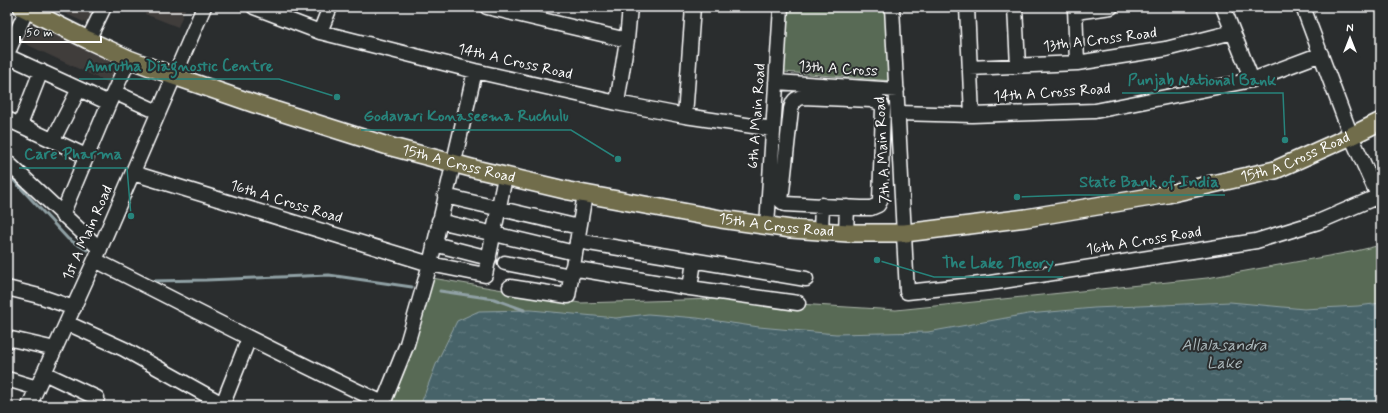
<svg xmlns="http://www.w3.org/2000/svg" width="1388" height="413" viewBox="0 0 1388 413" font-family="Mynerve,sans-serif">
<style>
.built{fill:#3f3c3b}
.park{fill:#596b55;stroke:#acb5aa}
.water{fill:url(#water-ripples);stroke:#90a1a5}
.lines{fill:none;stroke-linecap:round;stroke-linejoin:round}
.stream{stroke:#90a1a5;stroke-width:3}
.minor-casing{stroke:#fff;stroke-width:17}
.major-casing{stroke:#fff;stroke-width:20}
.minor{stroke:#2a2d2e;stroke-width:14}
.major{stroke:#716d4b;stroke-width:17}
.labels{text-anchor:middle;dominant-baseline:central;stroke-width:4;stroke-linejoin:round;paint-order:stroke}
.street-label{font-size:15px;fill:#fff;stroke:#2a2d2e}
.water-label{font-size:16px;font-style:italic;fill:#acb9bc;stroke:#2a2d2e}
.leader{fill:none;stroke:#27847c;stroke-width:1.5}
.callout-dot{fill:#27847c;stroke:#2a2d2e;stroke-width:1.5}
.callout-label{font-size:16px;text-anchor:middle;font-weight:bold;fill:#27847c;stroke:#2a2d2e;stroke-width:4;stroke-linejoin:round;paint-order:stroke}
</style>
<defs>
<pattern id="water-ripples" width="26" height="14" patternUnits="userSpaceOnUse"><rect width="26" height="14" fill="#466369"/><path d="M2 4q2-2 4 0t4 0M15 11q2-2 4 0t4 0" fill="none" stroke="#627a80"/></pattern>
</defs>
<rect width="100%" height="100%" fill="#2a2d2e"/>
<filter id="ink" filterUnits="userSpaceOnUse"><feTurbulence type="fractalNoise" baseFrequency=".025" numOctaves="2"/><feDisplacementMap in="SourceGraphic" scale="8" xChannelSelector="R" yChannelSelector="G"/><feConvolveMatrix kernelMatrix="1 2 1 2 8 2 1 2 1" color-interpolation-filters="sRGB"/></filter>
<g filter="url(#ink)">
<path class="built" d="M51 7H95L86 23Z
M148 7H186L178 27 145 14Z
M24 20 123 67 115 86 15 39Z"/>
<path class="park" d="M787 7H888L892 81 784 72Z
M1381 245V406H387L432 278 580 303 716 299 896 310 1207 278 1356 251Z"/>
<path class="water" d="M1230 302 1304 309 1358 306 1381 303V406H420L437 362 457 321 479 311 531 310 616 318 648 314 697 318 759 327 836 334 928 332 1028 314 1094 308Z"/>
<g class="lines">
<path class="stream" d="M7 173 68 239 87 250
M150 281 206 280 329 275 412 287
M440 291 494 299 524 310"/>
<g class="minor-casing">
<path id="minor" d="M254 7 320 32 475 71 617 103 685 116 773 129
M487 7 627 40
M892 7 907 292 990 283 1256 241 1318 222 1379 196
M967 7 972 115
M1015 7 1018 66
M1075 7 1077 63
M1223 7 1252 80
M1303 7 1351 136 1381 202
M1075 12 1111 7
M320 32 330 7
M88 40 104 7
M7 54 27 9
M7 56 79 89
M970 68 1077 63 1166 49 1233 32
M776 82 897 90
M114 92 158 112
M803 97 871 100 880 103 883 108 880 201 878 205 871 208H861L785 204 781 201 791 109C793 101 795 98 803 97Z
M617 103 627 40 630 7
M898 113 972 115 1095 111 1252 80 1321 54
M685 116 693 7
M7 119 86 156
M20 125 41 71
M53 140 79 89 109 103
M7 162 100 249
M133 173 430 264 485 275 505 177
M445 196 579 227
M62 215 109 103 129 59
M439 221 575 253
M767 226 781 7
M821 232 822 205
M846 233 847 207
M577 241 806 279
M434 244 489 258
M95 260C191 308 286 358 383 403
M505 263 571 276
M572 268 690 288 798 303
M510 287 568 296 585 194
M7 288 39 296 74 308
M690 288 694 261
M67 323 124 349 226 406
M7 338 55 349
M44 373 97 398 94 406
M7 379 37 388
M29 406 95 260 204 7
M222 406 249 338
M382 406 407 344 430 264 475 71"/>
</g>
<g class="major-casing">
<g id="major">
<path id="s1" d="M22 7 88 40 129 59 174 76 255 104 388 146 475 169 569 191 721 219 791 229 848 233H905L1026 218 1168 194 1275 170 1351 136 1381 121"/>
</g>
</g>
<use href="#minor" class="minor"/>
<use href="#major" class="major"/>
</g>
</g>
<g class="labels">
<g class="street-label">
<text transform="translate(1100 40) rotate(-7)">13th A Cross Road</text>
<text transform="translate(515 62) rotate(13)">14th A Cross Road</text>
<text transform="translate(838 69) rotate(4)">13th A Cross</text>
<text transform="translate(1052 93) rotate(-4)">14th A Cross Road</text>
<text transform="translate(757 116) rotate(-86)">6th A Main Road</text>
<text transform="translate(883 150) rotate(-93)">7th A Main Road</text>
<text stroke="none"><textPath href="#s1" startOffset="1317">15th A Cross Road</textPath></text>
<text stroke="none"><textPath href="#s1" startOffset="465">15th A Cross Road</textPath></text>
<text transform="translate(286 202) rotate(17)">16th A Cross Road</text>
<text stroke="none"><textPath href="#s1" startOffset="789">15th A Cross Road</textPath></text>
<text transform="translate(88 233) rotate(-66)">1st A Main Road</text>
<text transform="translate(1144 241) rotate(-9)">16th A Cross Road</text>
</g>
<g class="water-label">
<text x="1224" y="345">Allalasandra<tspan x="1224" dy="18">Lake</tspan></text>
</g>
</g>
<path class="leader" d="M337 97L279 79H79M1285 140L1283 93H1122M618 159L571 130H361M131 216L127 168H19M1017 197L1072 195H1225M877 260L934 277H1063"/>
<g class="callout-dot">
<circle cx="337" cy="97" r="4"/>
<circle cx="1285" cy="140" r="4"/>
<circle cx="618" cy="159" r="4"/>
<circle cx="131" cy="216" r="4"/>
<circle cx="1017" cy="197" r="4"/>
<circle cx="877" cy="260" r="4"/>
</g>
<g class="callout-label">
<text x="179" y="71">Amrutha Diagnostic Centre</text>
<text x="1202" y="85">Punjab National Bank</text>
<text x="466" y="121">Godavari Konaseema Ruchulu</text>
<text x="73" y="159">Care Pharma</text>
<text x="1149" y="187">State Bank of India</text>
<text x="998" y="268">The Lake Theory</text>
</g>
<rect width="1388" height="413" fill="none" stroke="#2a2d2e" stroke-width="24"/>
<rect x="12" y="12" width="1364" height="389" fill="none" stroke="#fff" stroke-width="1.5" filter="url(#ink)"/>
<g transform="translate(1350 38)" stroke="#2a2d2e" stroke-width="3" paint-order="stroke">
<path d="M0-3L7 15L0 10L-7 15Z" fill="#ffffff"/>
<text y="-6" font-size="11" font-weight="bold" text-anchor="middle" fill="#ffffff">N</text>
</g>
<path d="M20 36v6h81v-6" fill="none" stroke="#ffffff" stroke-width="2"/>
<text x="26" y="36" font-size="12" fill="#ffffff" stroke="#2a2d2e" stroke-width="3" paint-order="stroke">50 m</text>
</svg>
